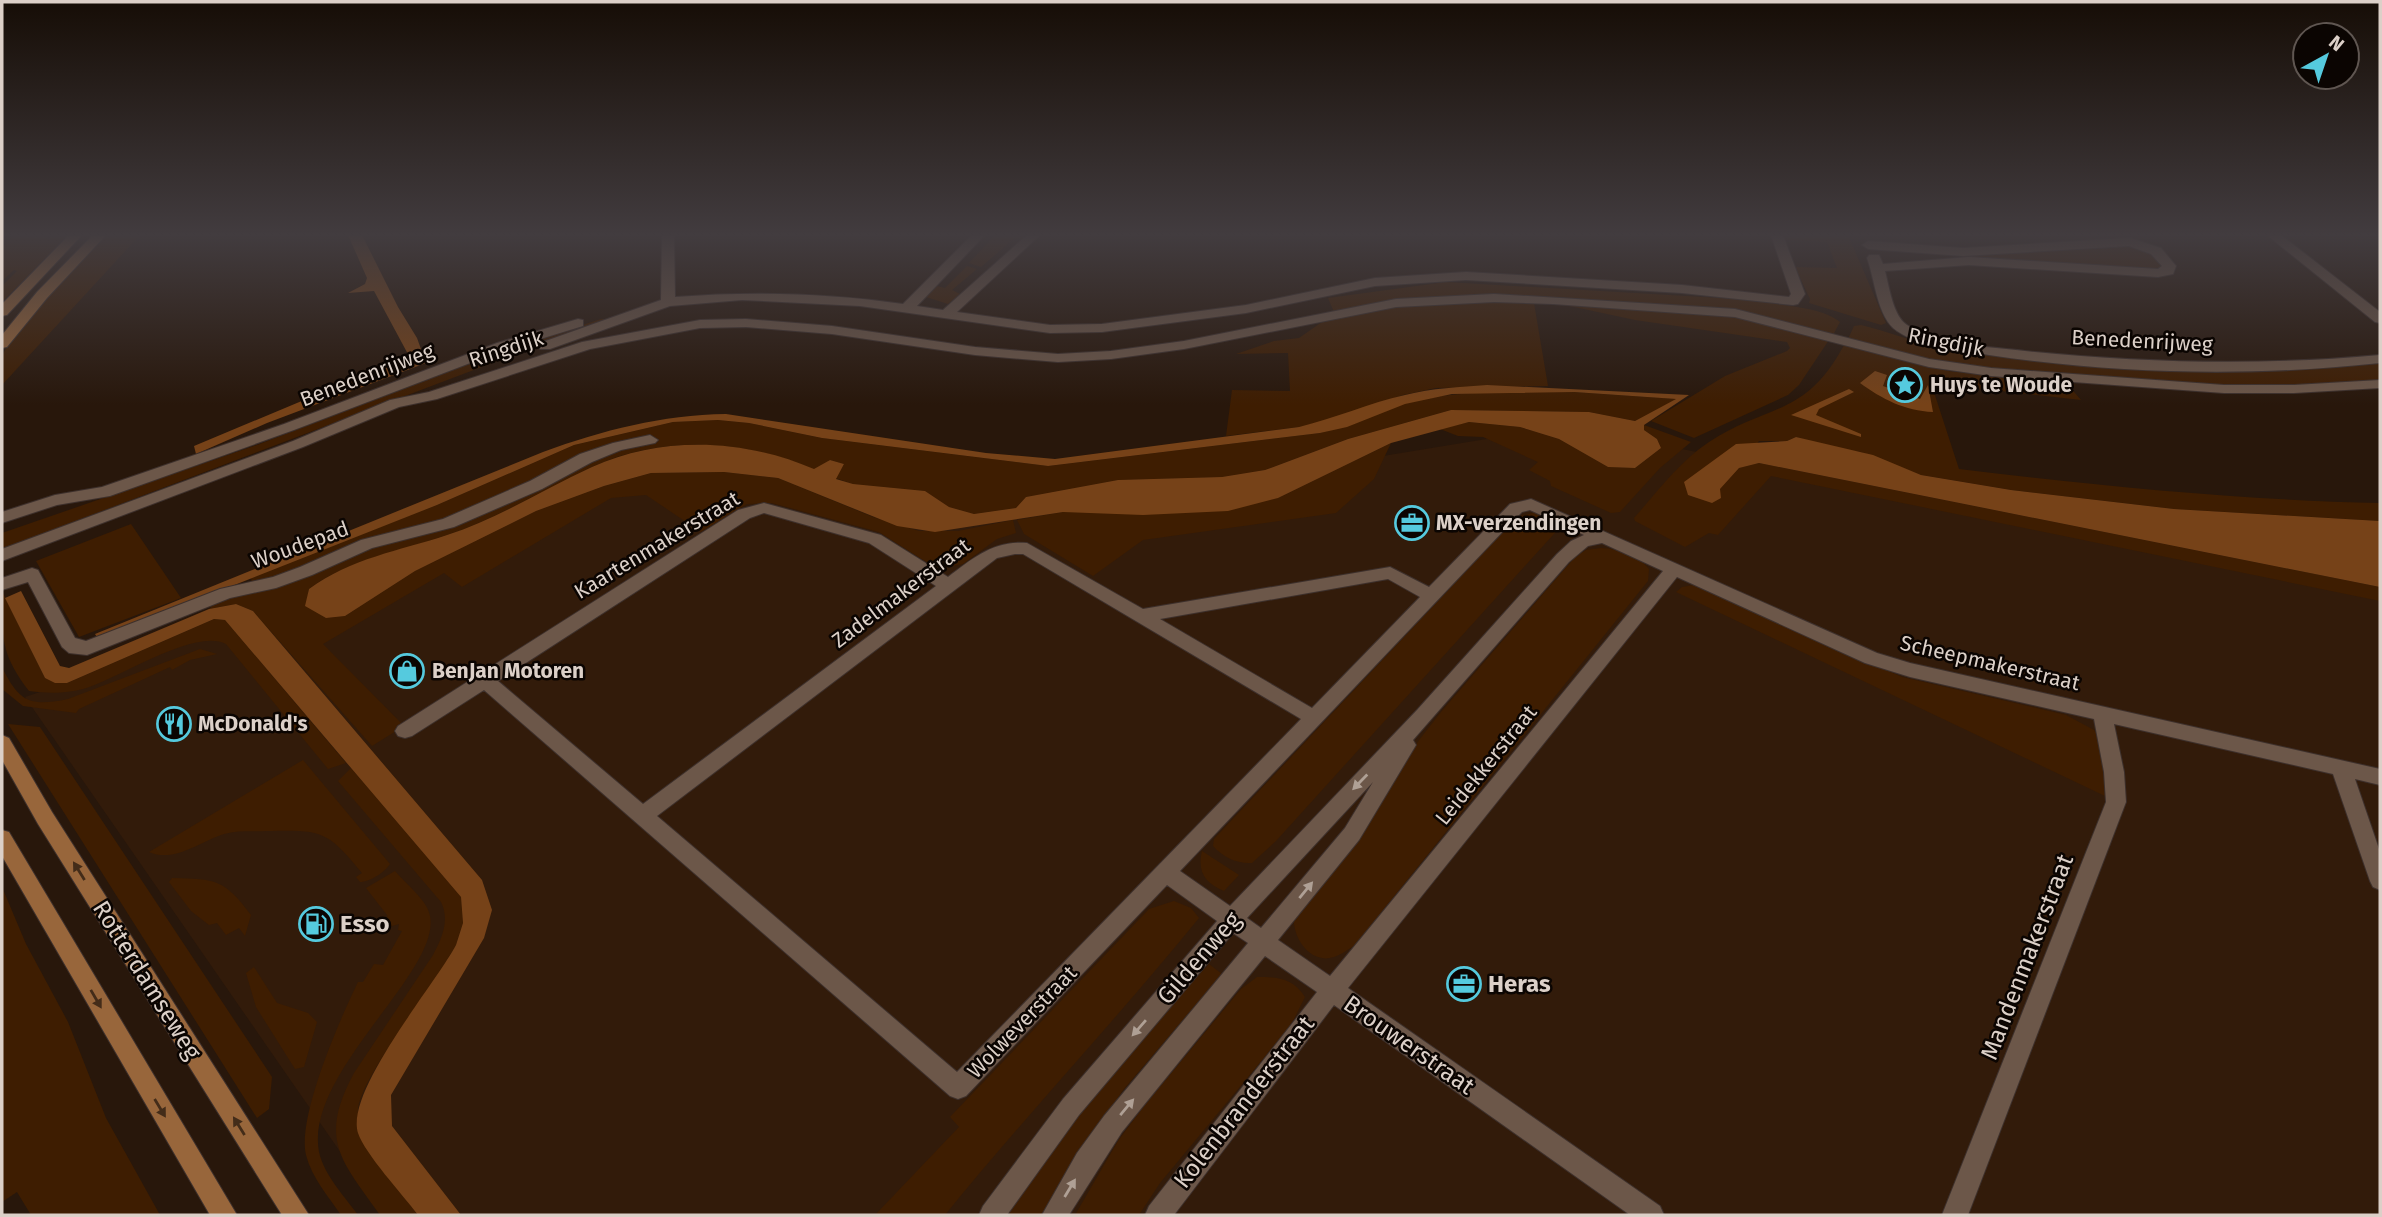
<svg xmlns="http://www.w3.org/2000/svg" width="2382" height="1217" viewBox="0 0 2382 1217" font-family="'Fira Sans',sans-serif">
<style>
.built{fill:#321b0a}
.green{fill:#3e1d01}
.water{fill:#764218}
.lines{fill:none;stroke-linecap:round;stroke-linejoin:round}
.minor-casing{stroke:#3d302c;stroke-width:2}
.secondary-casing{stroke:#3d302c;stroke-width:2}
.minor{fill:#6c5749;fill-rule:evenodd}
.secondary{fill:#98663b;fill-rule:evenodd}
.oneway{fill:#afa095}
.oneway2{fill:#432c19}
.labels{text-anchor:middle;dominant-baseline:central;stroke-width:5;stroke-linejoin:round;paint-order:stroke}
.street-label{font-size:21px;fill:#dcd0c8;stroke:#0b0502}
.poi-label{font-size:21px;font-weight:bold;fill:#dcd0c8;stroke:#0b0502;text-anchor:start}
.near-poi-label{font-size:24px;font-weight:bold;fill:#dcd0c8;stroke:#0b0502;text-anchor:start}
.near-street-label{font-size:24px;fill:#dcd0c8;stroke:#0b0502}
</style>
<rect width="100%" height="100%" fill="#28170b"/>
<path class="built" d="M1566 426 2380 588V1215H384L25 697 345 590 575 489 1310 468Z"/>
<path class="green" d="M15 235H47L45 239H49L52 235H68L2 302V286L17 271 14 270 2 281V247Z
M107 235H140L2 385C2 377 0 366 2 358 8 333 86 257 107 235Z
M995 235H1028L1024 240 1015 238 981 267 969 263Z
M1784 235H1848L1886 323 1881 325 1809 303 1810 299 1795 267 1837 268 1827 242 1787 240Z
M2126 244 2150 251 2162 266 2157 269 1975 259 1972 254Z
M967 266 977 269 952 290 960 294 948 304 926 297 937 286 945 288Z
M1446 282 1754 300C1778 306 1822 306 1840 322L1833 335 1712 309 1559 297 1402 300 1334 312 1328 298Z
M1551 302 1738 318 1829 340 1799 385 1788 395 1694 438 1651 421 1725 376 1787 351 1790 348 1787 342 1635 320Z
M1477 303H1534L1548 386 1436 388 1403 395 1337 418 1299 427 1226 436 1232 390 1290 391 1288 353 1236 354 1274 341 1299 338 1322 322 1362 311 1401 305Z
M601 319H608L2 549V533L257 445 508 349Z
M1861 325C1890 332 1915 343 1944 348L2279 369 2380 363V381L2302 386 2215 385 1995 369 1929 359 1848 339 1854 326Z
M1844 345 1948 371 2077 385 2069 386 2081 400 1931 383 1959 469C2100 486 2239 500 2380 503V521L2174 509 2011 490 1921 475 1861 452 1838 449 1796 437 1787 441H1759L1720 489 1739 468 1759 463 2380 587V601L1771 476 1718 535 1709 533 1685 547 1635 521 1634 518C1658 491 1679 462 1709 442 1767 404 1806 417 1844 345Z
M1488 392H1574L1677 399 1635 421 1589 412 1451 410 1348 439 1265 470 1222 477 1118 480 1026 497 1016 508 974 514 949 507 925 491 853 484 835 478 844 464 830 460 815 470C745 439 662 435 592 467 544 489 497 519 447 535 399 552 351 558 309 589L306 606 326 618 345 616 415 571 536 511 604 486 651 473 724 472 778 478 873 517 919 531H958L1013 520 1016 533 997 539 963 564 947 567 931 565 879 532 772 503 747 504 701 532 646 495 611 498 462 587 444 573 323 644 404 726 372 746 253 611 236 604 209 609 219 599 284 582 366 548 434 530 469 517 373 540 313 567 252 584 251 577 437 505 574 445 673 422 718 420 749 423 822 438 1048 466 1320 433C1350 426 1377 411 1407 403 1434 395 1461 394 1488 392Z
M1469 422 1520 427 1559 439 1608 467 1635 468 1661 448 1657 439 1644 430V425L1691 442 1660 468 1620 512 1611 513 1551 486 1550 481 1529 470 1538 462 1483 437 1458 436 1440 429Z
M1391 443 1374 479 1336 513 1143 540 1093 576 1024 534 1017 520 1063 512 1278 498Z
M1537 512 1563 524 1276 841 1252 863C1237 864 1223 857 1213 846L1214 839 1517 517Z
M131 524 181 598 79 637 36 561Z
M1601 548C1619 549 1638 555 1649 569L1648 581 1354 946C1348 949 1341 955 1334 957 1310 965 1292 937 1294 917L1361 835 1419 740 1441 712 1575 557 1586 550Z
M1694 585 1902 677 2066 715 2094 730 2106 749 2108 789 2105 796 1676 592 1682 587Z
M2 591 45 678 67 683 214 619 225 620 346 763 328 769 226 644C195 627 116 680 83 689 63 694 48 693 29 691 0 653 2 637 2 591Z
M200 649 217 654 190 660 172 670 170 667 79 709 76 713 23 706 2 689V667C19 702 30 707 68 699Z
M8 724 40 727 272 1077 269 1109 257 1118Z
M303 760 390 864C385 872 370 882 360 882L356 877 362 873C327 830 322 830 267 831 253 832 238 830 224 834 199 842 175 863 149 852Z
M351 768 461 897 463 923 456 945C438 979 358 1081 358 1110 357 1146 398 1188 418 1215H380C341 1160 318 1140 354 1073L433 955C442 938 450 920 441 902L338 781Z
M1202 851 1239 875 1224 891C1205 883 1197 872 1202 851Z
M395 871C405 883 428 901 430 916 441 972 304 1073 319 1152 324 1175 345 1197 358 1215H341C328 1196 312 1178 306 1155 297 1117 340 1019 358 982H363L374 964 383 965 402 931 398 930 399 924 389 927 387 915 366 888Z
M172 878C216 879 224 879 251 915L245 936 239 928 226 935 217 923 209 925 191 911 169 882Z
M2 887 26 944 68 1022 106 1118 160 1215H31L17 1192 2 1202Z
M1174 901 1191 908 1199 918C1117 1019 1027 1114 945 1215H875L959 1127 950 1117 1149 909Z
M1209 964 1222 974 1123 1090 1067 1173 1044 1215H1008L1080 1105Z
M254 967 277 1003 308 1013 317 1022 304 1067 295 1069 256 1007 246 973Z
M1257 977C1277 977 1293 978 1305 997L1291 1025 1160 1183 1139 1215H1075L1118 1141 1144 1106 1241 989Z"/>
<path class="water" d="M348 235H362L398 307 417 338 426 363 267 423 196 454 194 446 409 356 374 291 348 293 365 284 367 278Z
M1875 371 1887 375 1883 386 1920 399 1928 385 1933 412C1905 411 1882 399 1860 383Z
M1487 385 1689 395 1644 425V430L1657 439 1661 448 1635 468 1608 467 1559 439 1520 427 1469 422 1391 443 1278 498 1228 511 1143 515 1063 512 935 532 897 526 778 478 724 472 651 473 604 486 536 511 415 571 345 616 326 618 305 606 309 589C351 558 399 551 447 535 497 519 544 489 592 467 662 435 745 439 814 469L830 460 844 464 836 479 853 484 925 491 949 507 974 514 1016 508 1026 497 1118 480 1222 477 1265 470 1348 439 1451 410 1589 412 1635 421 1676 399 1574 392 1452 394 1405 404 1347 427 1320 433 1048 466 822 438 749 423 718 420 673 422 574 445 437 505 98 639 95 634 543 452C603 430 662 415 726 414L986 453 1055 459 1299 427C1336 418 1369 403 1405 395 1432 388 1460 387 1487 385Z
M1849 389 1854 392 1819 409 1816 415 1861 434V437L1791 415Z
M1796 437 1873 455 1921 475 2011 490 2174 509 2380 521V587L1759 463 1739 468 1720 489 1721 498 1712 503 1688 495 1684 482 1736 444 1787 441Z
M21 591 60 666 69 668 209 609 236 604 253 611 482 880 492 910 484 938 391 1095 392 1126 461 1215H418C403 1195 365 1154 358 1133 345 1091 434 986 456 945L463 923 461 897 225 620 214 619 67 683H55L45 678 5 598Z"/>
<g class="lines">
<g class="minor-casing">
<path id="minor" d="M662 235H674L675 297C751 291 827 293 903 304L972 235H985L917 306 943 310 1027 235H1040L957 312 1050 325 1102 324 1246 305 1375 278 1466 272 1682 285 1789 297 1791 294 1771 235H1783L1805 294 1798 304 1793 305 1682 293 1466 280 1375 286 1246 313 1102 332 1050 333 860 306 742 300 670 306 550 349H540V343L661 300Z
M2267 235H2281L2380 312V323L2375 322Z
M2130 238 2161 248 2176 266 2173 274 2158 277 1969 265 1885 271C1889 286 1893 316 1907 325 1935 345 1991 347 2025 351 2143 363 2261 366 2380 355V363C2251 377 2117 374 1989 355 1959 350 1922 348 1897 331 1877 318 1875 279 1867 258L1869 255H1879L1883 264 1969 257 2158 269 2162 266 2151 254 2129 246 1963 256 1868 249 1862 245 1868 241 1963 248Z
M1494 294 1735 309 1929 359 1991 368 2224 385H2294L2380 380V388L2294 393H2224L1991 376 1929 367 1735 317 1553 304 1494 302 1396 307 1184 349 1111 359 1058 362 975 355 832 334 746 327 700 328 590 349 437 399 399 407 303 447 2 561V549L293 441 390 400 429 392 582 342 700 320 746 319 832 326 975 347 1058 354 1111 351 1184 341 1396 299Z
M578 319 583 320V326L507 349 294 430 110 496 57 505 2 523V512L55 495 102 487 284 424 497 343Z
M650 435 658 440 655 443 621 450 592 462 542 489 454 527 372 548 312 575 276 588 230 598 87 655 69 653 62 647 28 582 2 590V578L32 568 38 570 75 638 86 641 220 589 273 577 300 567 361 540 443 519 530 481 580 454 613 443Z
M1531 499 1877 653 1910 663 2380 769V785L2355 779 2380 852V890L2373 887 2370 881 2333 774 2114 724 2124 772 2126 802 1968 1215H1942L2106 802 2104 772 2094 719 1910 677 1865 663 1677 577 1348 988 1660 1206 1664 1215H1630L1334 1005 1174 1215H1145L1149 1206 1317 992 1265 956 1122 1132 1069 1215H1042L1077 1153 1104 1116 1248 943 1233 933 1079 1115 1007 1215H979L983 1206 1063 1099 1217 921 1167 885 966 1096 958 1099 950 1096 484 690 412 736 405 738 398 736 395 731 398 726 738 510 764 503 881 535 948 577C973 558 994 540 1027 543L1143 609 1390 567 1429 587 1510 504ZM1530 510 1584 535 1571 541 1557 554 1417 710 1230 906 1180 871 1509 525 1522 512ZM764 513 869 543 936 586 643 804 498 681 750 518ZM1602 543 1663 571 1330 976 1278 940 1359 840 1416 745 1413 740 1569 562 1588 546ZM1015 554H1023L1301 719 957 1072 657 816 997 558ZM1388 579 1420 597 1312 708 1160 619ZM1373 782 1345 828 1261 928 1247 918Z"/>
</g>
<g class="secondary-casing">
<path id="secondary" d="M69 235H82L7 315 2 316V304Z
M93 235H106L47 298 7 347 2 348V335L37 292Z
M2 735 9 738 52 812 309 1215H282L38 824 2 760Z
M2 830 9 832 237 1215H210L2 856Z"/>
</g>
<use href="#minor" class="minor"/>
<use href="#secondary" class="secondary"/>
</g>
<defs><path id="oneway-solid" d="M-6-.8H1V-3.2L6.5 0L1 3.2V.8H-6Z" transform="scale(1.75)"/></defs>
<g class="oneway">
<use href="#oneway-solid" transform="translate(1360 782) rotate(134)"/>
<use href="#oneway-solid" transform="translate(1306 890) rotate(-51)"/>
<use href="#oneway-solid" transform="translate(1139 1028) rotate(131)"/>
<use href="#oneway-solid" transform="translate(1127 1107) rotate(-50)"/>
<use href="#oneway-solid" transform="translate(1070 1188) rotate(-59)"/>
</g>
<g class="oneway2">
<use href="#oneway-solid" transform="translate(79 871) rotate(-122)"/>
<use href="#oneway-solid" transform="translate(96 999) rotate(60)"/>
<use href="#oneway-solid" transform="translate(160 1108) rotate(59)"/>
<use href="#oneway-solid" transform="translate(239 1126) rotate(-122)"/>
</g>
<linearGradient id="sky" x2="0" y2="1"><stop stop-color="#160d06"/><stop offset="0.58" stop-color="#423c3f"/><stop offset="1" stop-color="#423c3f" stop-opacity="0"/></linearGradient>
<rect width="2382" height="405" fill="url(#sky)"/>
<defs>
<g id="sight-ring" transform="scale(1.75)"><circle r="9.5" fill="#0b0502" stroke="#55cade" stroke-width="1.5"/><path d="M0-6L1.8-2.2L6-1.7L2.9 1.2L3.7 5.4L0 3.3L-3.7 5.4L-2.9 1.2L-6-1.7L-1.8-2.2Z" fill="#55cade"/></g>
<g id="office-ring" transform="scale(1.75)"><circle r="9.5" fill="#0b0502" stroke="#55cade" stroke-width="1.5"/><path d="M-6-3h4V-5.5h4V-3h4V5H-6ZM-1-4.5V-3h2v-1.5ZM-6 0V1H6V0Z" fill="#55cade"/></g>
<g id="shop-ring" transform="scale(1.75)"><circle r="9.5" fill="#0b0502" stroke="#55cade" stroke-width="1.5"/><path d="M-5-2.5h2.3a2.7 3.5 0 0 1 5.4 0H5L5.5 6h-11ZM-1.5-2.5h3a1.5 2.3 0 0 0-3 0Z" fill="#55cade"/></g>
<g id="restaurant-ring" transform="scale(1.75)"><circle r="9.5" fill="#0b0502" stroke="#55cade" stroke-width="1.5"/><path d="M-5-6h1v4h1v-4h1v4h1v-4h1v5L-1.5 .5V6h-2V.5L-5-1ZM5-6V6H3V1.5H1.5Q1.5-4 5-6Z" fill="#55cade"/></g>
<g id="fuel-ring" transform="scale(1.75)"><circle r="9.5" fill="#0b0502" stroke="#55cade" stroke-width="1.5"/><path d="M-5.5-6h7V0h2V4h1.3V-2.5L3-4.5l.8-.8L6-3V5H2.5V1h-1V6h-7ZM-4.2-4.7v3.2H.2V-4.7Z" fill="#55cade"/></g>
</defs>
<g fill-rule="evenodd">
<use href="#sight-ring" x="1905" y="385"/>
<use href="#office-ring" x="1412" y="523"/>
<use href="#shop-ring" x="407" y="671"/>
<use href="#restaurant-ring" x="174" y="724"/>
<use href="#fuel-ring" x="316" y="924"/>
<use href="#office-ring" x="1464" y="984"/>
</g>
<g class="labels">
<g class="street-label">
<text transform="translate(2142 341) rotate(3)">Benedenrijweg</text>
<text transform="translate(1946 342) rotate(11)">Ringdijk</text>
<text transform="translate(506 349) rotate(-18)">Ringdijk</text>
<text transform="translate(367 375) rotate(-21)">Benedenrijweg</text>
<text transform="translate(300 545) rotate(-20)">Woudepad</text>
<text transform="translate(657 545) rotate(-31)">Kaartenmakerstraat</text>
<text transform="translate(901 593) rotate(-37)">Zadelmakerstraat</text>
<text transform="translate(1990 663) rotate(13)">Scheepmakerstraat</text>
<text transform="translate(1486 765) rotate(-51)">Leidekkerstraat</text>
<text transform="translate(1022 1022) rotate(-46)">Wolweverstraat</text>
</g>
<g class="poi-label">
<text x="1930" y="385">Huys te Woude</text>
<text x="1436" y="523">MX-verzendingen</text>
<text x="432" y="671">BenJan Motoren</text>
<text x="198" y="724">McDonald's</text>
</g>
<g class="near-poi-label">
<text x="340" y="924">Esso</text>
<text x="1488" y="984">Heras</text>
</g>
<g class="near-street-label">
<text transform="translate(2027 957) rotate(-69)">Mandenmakerstraat</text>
<text transform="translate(1199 958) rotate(-49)">Gildenweg</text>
<text transform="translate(147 980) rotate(58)">Rotterdamseweg</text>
<text transform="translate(1409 1045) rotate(35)">Brouwerstraat</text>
<text transform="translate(1244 1102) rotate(-52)">Kolenbranderstraat</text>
</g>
</g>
<rect width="2382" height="1217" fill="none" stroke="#dcd0c8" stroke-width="7"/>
<g transform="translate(2326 56) rotate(40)"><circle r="33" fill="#0b0502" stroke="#5f5651" stroke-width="2"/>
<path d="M0-5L12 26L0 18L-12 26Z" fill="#55cade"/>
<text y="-10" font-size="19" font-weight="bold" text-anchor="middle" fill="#dcd0c8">N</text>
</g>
</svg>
